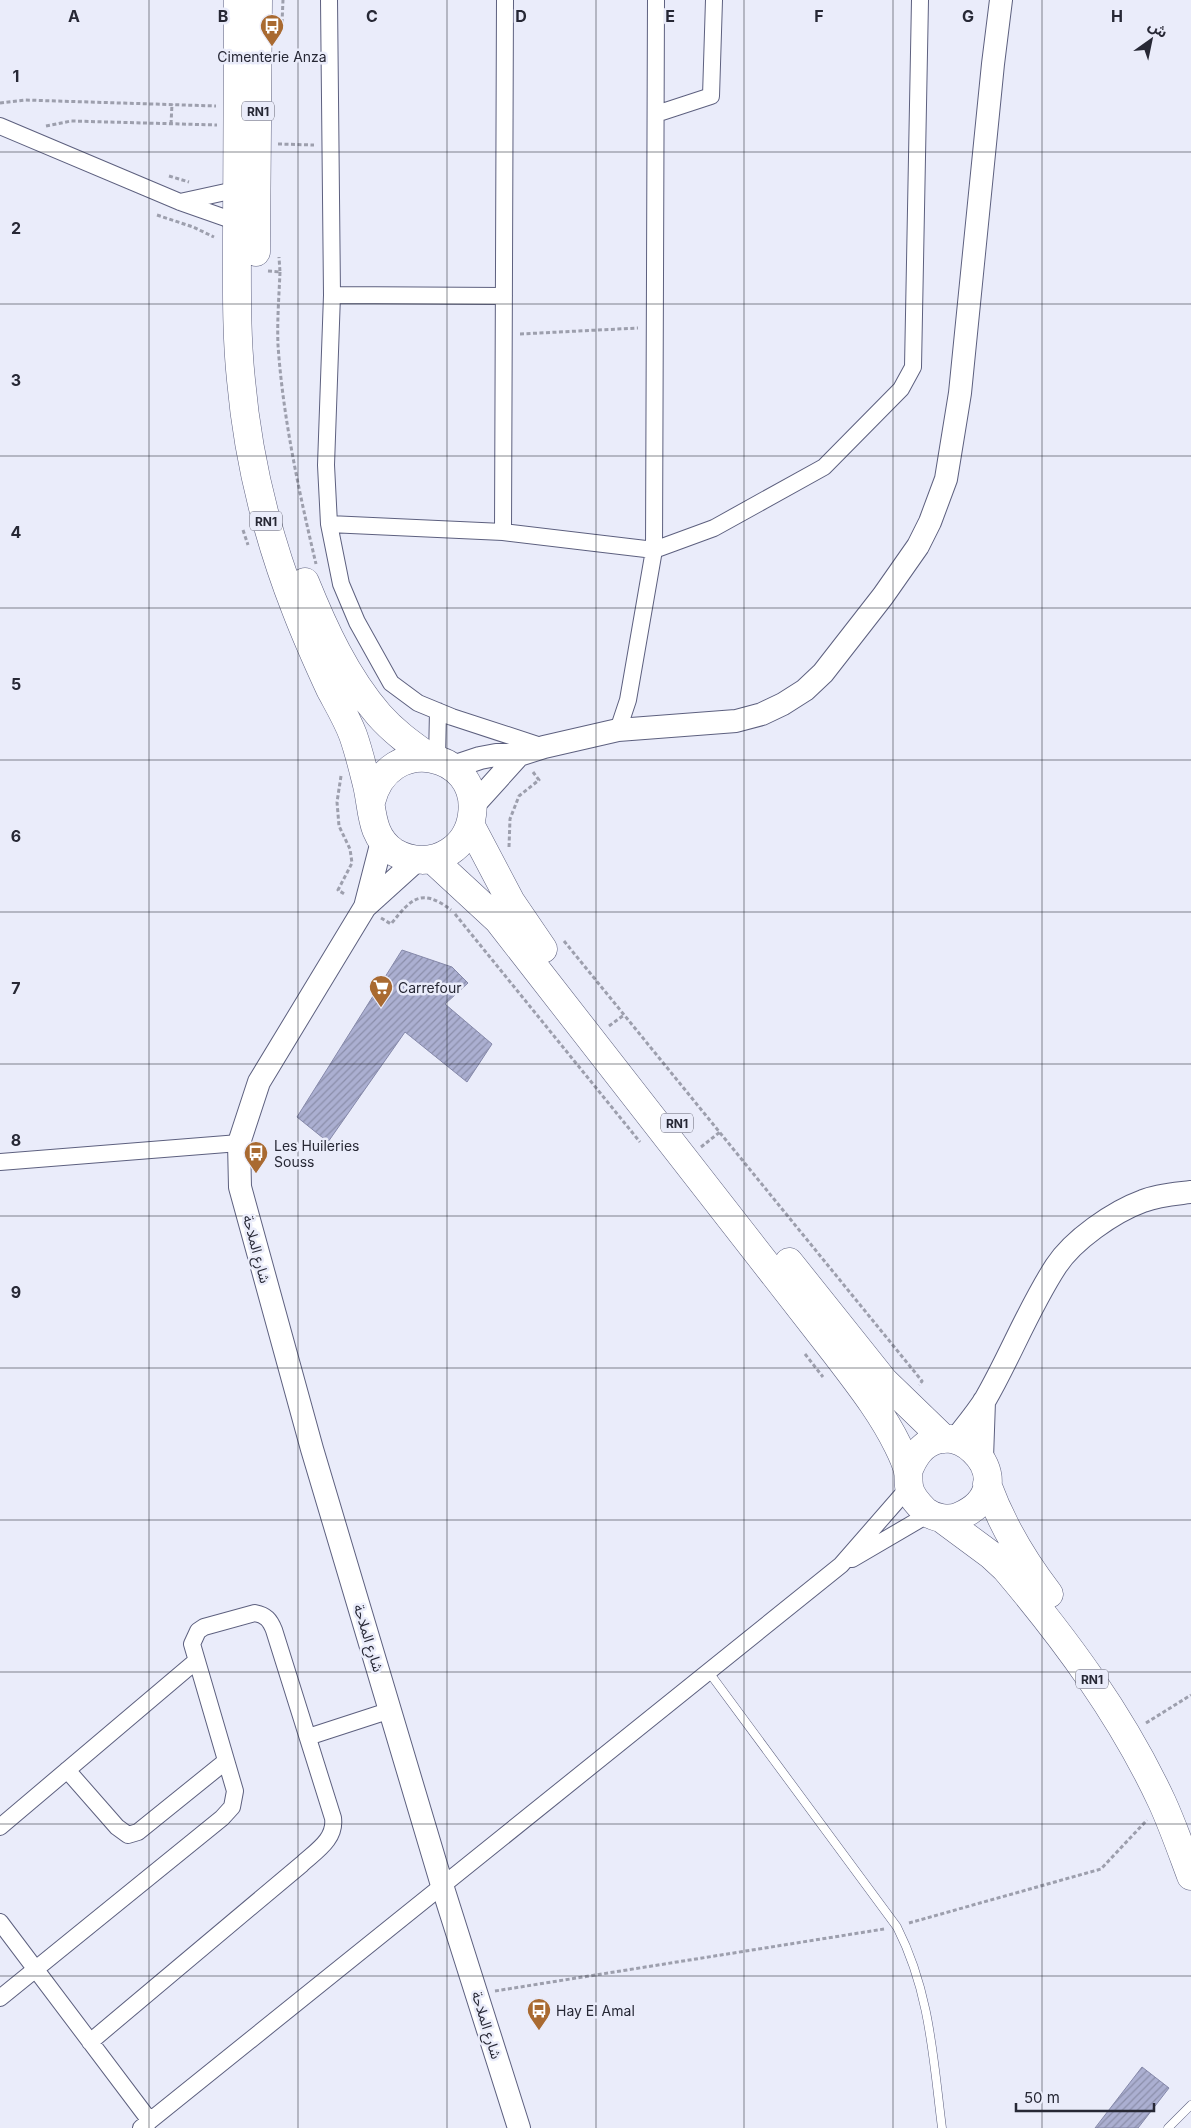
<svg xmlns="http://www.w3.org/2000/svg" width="1191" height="2128" viewBox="0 0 1191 2128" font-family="Inter,'Noto Sans Arabic',sans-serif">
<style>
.building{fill:url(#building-hatch);stroke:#8588a9}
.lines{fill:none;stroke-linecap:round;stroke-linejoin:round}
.lane-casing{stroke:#5d607f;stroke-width:9}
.street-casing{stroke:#5d607f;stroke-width:18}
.secondary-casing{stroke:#5d607f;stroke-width:24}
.highway-casing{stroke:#5d607f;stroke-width:29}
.path{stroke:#9d9fad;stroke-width:3;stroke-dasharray:4 2.5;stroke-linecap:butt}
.lane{stroke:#fff;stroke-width:8}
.street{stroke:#fff;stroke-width:16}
.secondary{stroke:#fff;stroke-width:22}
.highway{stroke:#fff;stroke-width:28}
.grid{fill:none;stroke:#272835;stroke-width:1;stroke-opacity:0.55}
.labels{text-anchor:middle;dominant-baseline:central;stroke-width:5;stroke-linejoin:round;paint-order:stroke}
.shield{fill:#eaecfa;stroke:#626370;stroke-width:1}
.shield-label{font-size:12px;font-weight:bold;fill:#272835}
.poi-label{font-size:14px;fill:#272835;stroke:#eaecfa;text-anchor:start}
.street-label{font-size:14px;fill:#272835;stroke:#eaecfa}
.grid-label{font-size:16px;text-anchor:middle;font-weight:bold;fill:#272835;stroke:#eaecfa;stroke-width:5;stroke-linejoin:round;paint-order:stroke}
</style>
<defs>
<pattern id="building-hatch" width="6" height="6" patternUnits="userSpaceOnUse" patternTransform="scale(1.25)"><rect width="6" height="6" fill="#abafd1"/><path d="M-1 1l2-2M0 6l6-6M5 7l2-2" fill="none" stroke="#8b8eaa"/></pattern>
</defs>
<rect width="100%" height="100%" fill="#eaecfa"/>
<path class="building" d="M402 950 452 967 468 983 445 1004 492 1044 467 1082 405 1032 328 1142 297 1117Z
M1142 2067 1169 2088 1138 2128H1095Z"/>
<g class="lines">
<g class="lane-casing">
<path id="lane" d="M708 1671 897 1927C930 1992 933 2057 942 2128
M1168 2128 1191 2105"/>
</g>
<g class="street-casing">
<path id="street" d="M329 0 332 295 326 465 329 524 341 584 357 622 391 683 418 703 452 717 544 747
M656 114 711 96 714 0
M0 126 180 202 237 222 244 223
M180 202 244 188
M332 295 504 296
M329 524 503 532 654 550 714 528 824 467 901 389 913 367 920 0
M503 532 505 0
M618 730 628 700 654 550 656 0
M437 759 438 711
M0 1162 239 1143
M852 1559 929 1514
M308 1737 391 1710
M67 1770 117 1827 128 1835 138 1832 226 1761
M0 1827 196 1661
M0 1922 150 2121
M0 1998 222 1818 232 1807 235 1791 192 1644 198 1631 204 1627 255 1613C266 1615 270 1620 274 1630L333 1818C336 1839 316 1851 302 1864L90 2042
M141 2128 841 1565 909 1487"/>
</g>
<g class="secondary-casing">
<path id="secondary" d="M453 767 480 758 496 755H519L544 747 618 730 736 721 762 714 783 704 805 690 823 673 883 596 918 546 930 522 946 479 960 393 993 64 1001 0
M473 806 519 755
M417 860 365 907 259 1082 239 1143 240 1187 312 1449 442 1885 519 2128
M365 907 382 841
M955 1440C965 1427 976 1414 985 1400 1010 1357 1028 1309 1056 1266 1073 1240 1113 1212 1143 1201 1158 1195 1175 1194 1191 1192
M982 1458 984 1401"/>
</g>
<g class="highway-casing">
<path id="highway" d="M238 0C238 79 237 158 237 236 237 284 236 333 241 380 248 459 267 536 296 610 306 636 318 663 330 689 338 704 347 719 353 735 359 752 363 769 367 785 373 810 370 836 394 852 411 862 432 863 449 852 463 843 470 831 472 815 481 752 388 732 371 802
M256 252 258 0
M305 582C324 629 346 677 379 715 394 732 411 744 429 757
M471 826 511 902 543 949
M432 859 498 920 837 1355C859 1384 882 1413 898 1446 902 1454 906 1463 908 1471 909 1476 908 1481 909 1486 910 1496 918 1504 925 1511 934 1518 949 1521 960 1516 1035 1483 938 1389 908 1472
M789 1262 884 1381 944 1439
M987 1484C1002 1525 1022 1559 1049 1594
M941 1518 991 1555 1005 1568C1066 1640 1122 1716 1162 1802 1173 1826 1182 1852 1191 1876"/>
</g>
<path class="path" d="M282 23 283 0
M0 103 25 100 216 106
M171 124 172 104
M46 126 71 121 217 125
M278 144 314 145
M169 176 189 182
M157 215 193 227 214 237
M268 271 280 272 279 257
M280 272C279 296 277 321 278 345 283 418 299 492 316 564
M520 334 638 328
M243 530 248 545
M341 776 337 802 339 826 350 849 352 863 338 890 346 895
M509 847 510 819 519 796 539 780 533 772
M455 914 640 1142
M381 918 391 924C411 899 421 887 451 910
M564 941 922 1381 919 1385
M609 1026 624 1015
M701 1147 720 1132
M805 1354 823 1377
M1146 1723 1191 1695
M909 1923 1101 1869 1147 1820
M495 1991 884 1929"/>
<use href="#lane" class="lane"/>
<use href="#street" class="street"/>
<use href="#secondary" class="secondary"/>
<use href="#highway" class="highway"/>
</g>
<path class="grid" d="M149 0V2128M298 0V2128M447 0V2128M596 0V2128M744 0V2128M893 0V2128M1042 0V2128M0 152H1191M0 304H1191M0 456H1191M0 608H1191M0 760H1191M0 912H1191M0 1064H1191M0 1216H1191M0 1368H1191M0 1520H1191M0 1672H1191M0 1824H1191M0 1976H1191"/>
<defs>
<g id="bus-pin" transform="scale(1.25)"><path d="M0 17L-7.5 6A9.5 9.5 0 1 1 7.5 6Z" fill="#a96a31" stroke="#eaecfa"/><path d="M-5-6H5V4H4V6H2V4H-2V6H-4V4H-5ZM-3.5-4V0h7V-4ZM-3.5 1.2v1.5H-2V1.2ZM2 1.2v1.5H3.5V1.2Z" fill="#fff"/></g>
<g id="supermarket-pin" transform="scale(1.25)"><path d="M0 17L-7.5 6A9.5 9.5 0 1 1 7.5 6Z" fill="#a96a31" stroke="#eaecfa"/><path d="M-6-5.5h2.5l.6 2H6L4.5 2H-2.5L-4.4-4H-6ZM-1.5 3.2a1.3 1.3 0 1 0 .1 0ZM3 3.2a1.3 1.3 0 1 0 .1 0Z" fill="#fff"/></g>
</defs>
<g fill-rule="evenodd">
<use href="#bus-pin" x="272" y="26"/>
<use href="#supermarket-pin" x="381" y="987"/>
<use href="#bus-pin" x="256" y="1153"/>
<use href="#bus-pin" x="539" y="2010"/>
</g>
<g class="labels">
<g class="shield">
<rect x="242" y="101.5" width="32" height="19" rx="4"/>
<rect x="250" y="511.5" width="32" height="19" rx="4"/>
<rect x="661" y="1113.5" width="32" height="19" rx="4"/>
<rect x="1076" y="1669.5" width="32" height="19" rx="4"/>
</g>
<g class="shield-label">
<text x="258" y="111">RN1</text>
<text x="266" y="521">RN1</text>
<text x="677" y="1123">RN1</text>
<text x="1092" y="1679">RN1</text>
</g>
<g class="poi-label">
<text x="272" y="56" text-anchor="middle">Cimenterie Anza</text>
<text x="398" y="987">Carrefour</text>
<text x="274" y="1145">Les Huileries<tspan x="274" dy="16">Souss</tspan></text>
<text x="556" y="2010">Hay El Amal</text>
</g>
<g class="street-label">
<text transform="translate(257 1249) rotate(75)">شارع الملاحة</text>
<text transform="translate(369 1638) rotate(73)">شارع الملاحة</text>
<text transform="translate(487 2025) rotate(73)">شارع الملاحة</text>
</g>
</g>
<g class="grid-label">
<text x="74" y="22">A</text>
<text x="223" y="22">B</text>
<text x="372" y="22">C</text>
<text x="521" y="22">D</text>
<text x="670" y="22">E</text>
<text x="819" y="22">F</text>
<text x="968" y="22">G</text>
<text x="1117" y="22">H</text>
<text x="16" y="82">1</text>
<text x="16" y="234">2</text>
<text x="16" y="386">3</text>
<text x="16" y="538">4</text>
<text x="16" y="690">5</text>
<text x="16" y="842">6</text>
<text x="16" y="994">7</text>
<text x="16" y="1146">8</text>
<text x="16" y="1298">9</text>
</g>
<g transform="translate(1151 40) rotate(33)" stroke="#eaecfa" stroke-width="4" paint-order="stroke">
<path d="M0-4L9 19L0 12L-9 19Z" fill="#272835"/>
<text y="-8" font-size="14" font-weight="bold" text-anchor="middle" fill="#272835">ش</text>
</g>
<path d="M1016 2103v8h138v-8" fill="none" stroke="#272835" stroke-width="2.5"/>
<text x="1024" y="2103" font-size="15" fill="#272835" stroke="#eaecfa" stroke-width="4" paint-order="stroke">50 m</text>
</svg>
